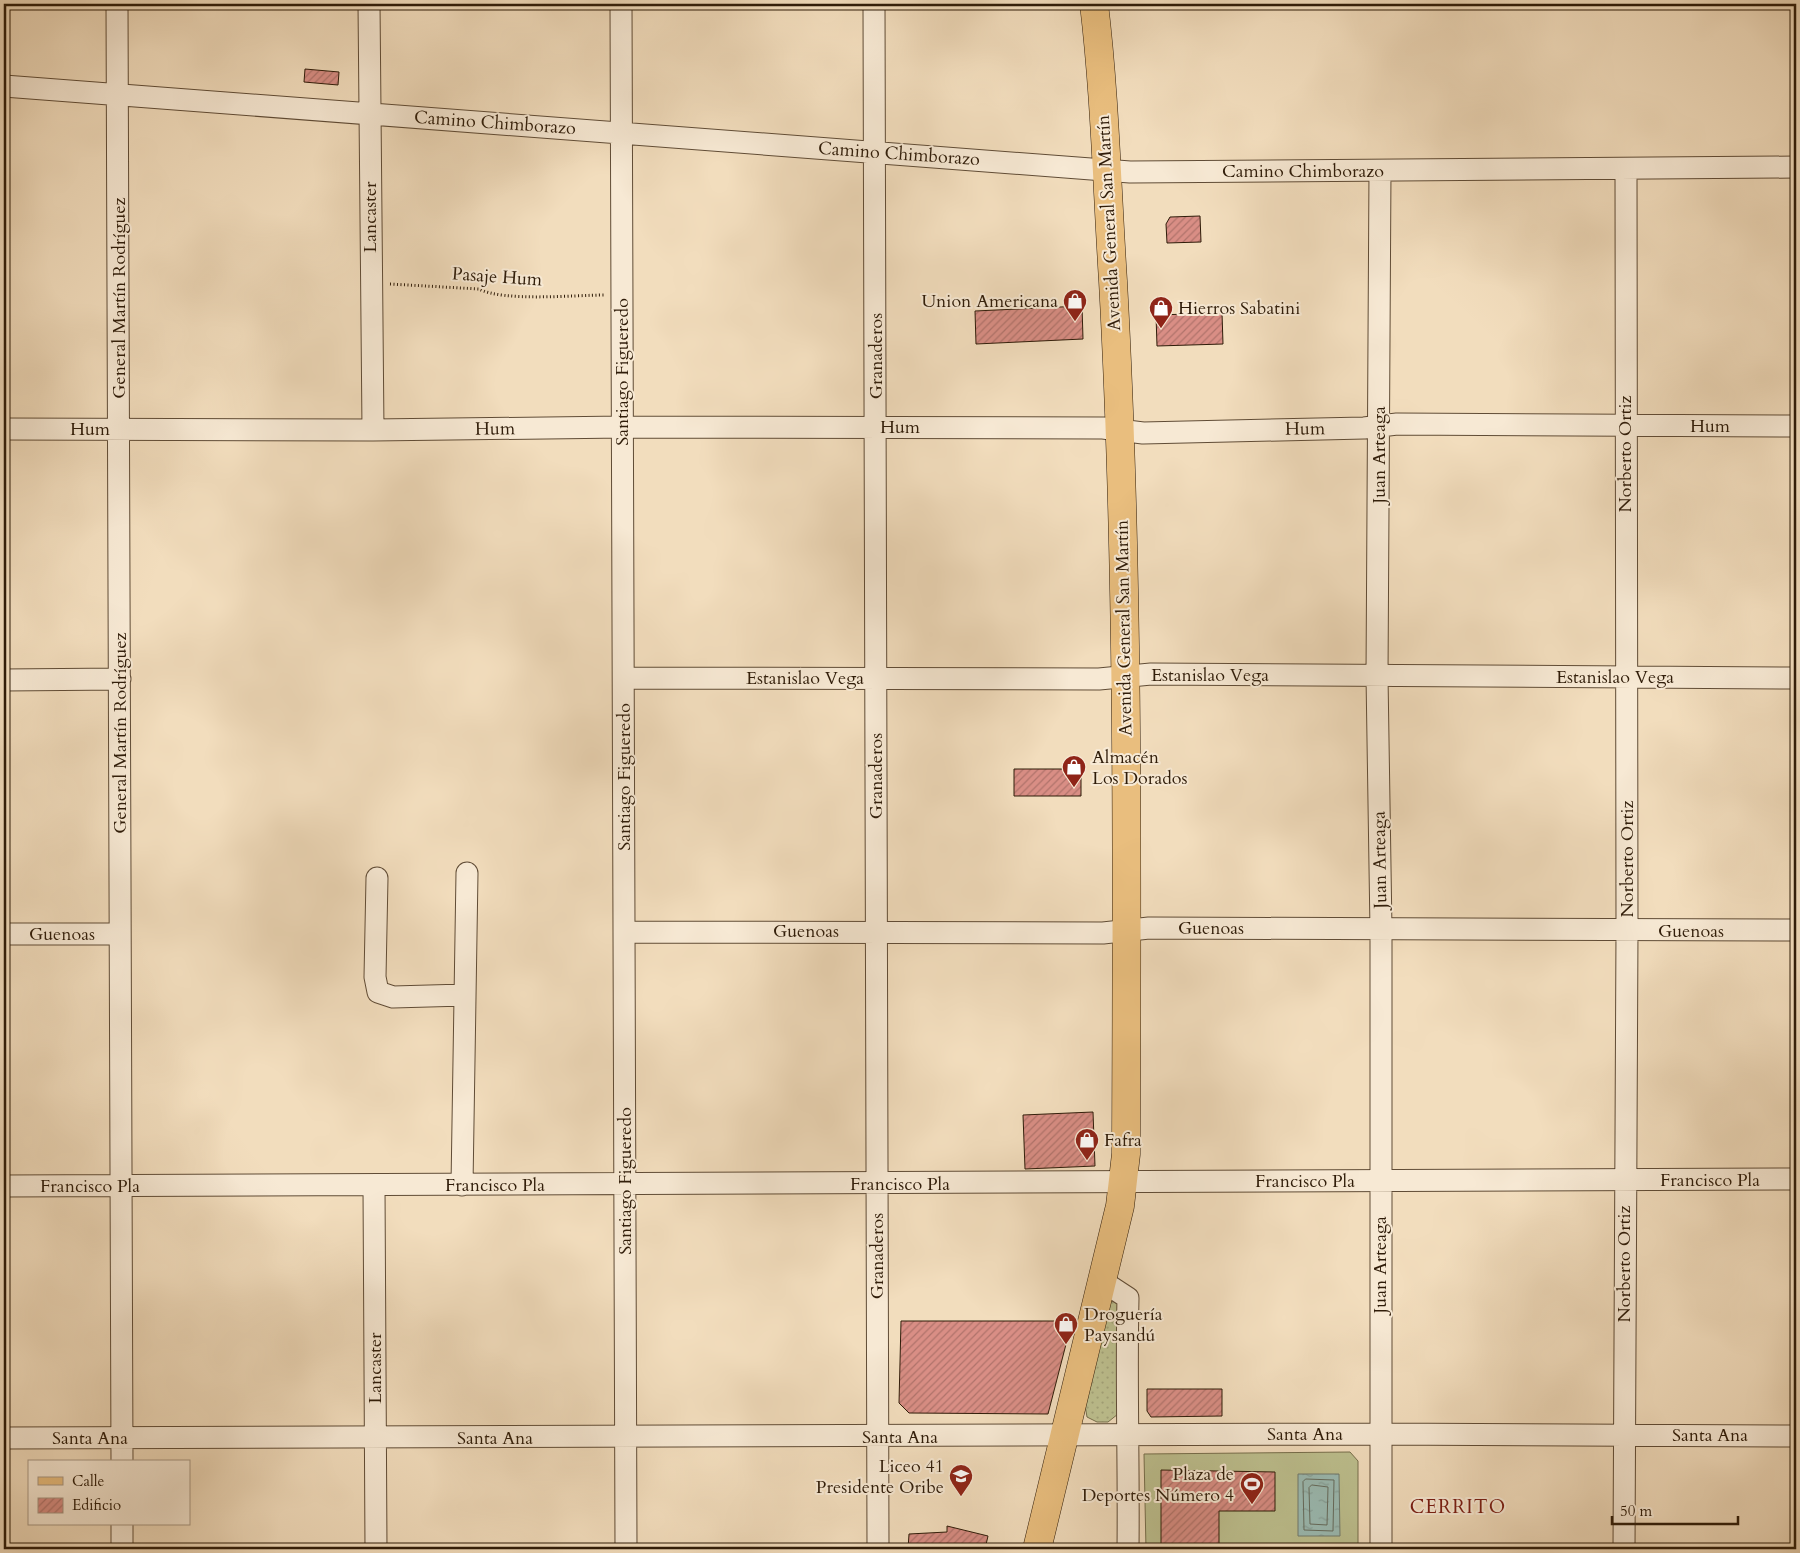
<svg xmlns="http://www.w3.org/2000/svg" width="1800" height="1553" viewBox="0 0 1800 1553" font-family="Cardo,serif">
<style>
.grass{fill:url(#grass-dots);stroke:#766e4c}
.pitch{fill:#bdc08f;stroke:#766e4c}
.water{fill:url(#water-ripples);stroke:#707b6f}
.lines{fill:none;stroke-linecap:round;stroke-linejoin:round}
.shore{stroke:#656c5e;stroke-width:1}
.building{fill:url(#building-hatch);stroke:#2f1c09}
.minor-casing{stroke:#604c36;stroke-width:23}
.major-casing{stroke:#2f1c09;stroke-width:29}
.path{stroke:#2f1c09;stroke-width:3;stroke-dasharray:1 2.5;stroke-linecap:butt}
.minor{stroke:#f7e9d4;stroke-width:21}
.major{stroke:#e9be7e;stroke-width:28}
.labels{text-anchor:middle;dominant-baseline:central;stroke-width:4;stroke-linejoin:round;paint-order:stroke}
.street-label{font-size:18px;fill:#2f1c09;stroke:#f7e9d4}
.poi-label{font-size:18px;fill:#2f1c09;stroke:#f7e9d4;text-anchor:start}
.neighbourhood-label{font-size:19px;letter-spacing:1px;fill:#7a1f14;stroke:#f7e9d4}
</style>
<defs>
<pattern id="grass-dots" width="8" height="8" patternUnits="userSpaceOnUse" patternTransform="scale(1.25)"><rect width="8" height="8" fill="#bdc08f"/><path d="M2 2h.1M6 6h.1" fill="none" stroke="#a3a47a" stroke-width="1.8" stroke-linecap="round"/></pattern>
<pattern id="water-ripples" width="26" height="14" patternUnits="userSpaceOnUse" patternTransform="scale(1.25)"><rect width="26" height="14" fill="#9bbbb3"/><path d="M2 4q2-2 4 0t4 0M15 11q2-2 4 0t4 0" fill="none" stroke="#86a099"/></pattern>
<pattern id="building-hatch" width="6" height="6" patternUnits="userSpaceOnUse" patternTransform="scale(1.25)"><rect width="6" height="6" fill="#d98e85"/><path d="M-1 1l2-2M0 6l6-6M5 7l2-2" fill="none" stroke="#b0736b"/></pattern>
</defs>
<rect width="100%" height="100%" fill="#f2ddbd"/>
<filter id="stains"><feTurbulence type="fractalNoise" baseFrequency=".004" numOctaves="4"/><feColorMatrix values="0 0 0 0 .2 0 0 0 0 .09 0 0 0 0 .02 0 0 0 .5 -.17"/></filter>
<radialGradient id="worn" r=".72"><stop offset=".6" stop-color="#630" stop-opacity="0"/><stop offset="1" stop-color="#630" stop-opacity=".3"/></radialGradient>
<path class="grass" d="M1113 1301 1119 1303 1118 1414 1108 1422H1097L1087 1417 1085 1405 1109 1302Z"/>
<path class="pitch" d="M1350 1452 1358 1461V1549H1146L1144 1454Z"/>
<path class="water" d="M1298 1474H1339L1340 1536H1298Z"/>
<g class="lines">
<path class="shore" d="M1306 1479 1334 1480 1333 1531 1304 1530 1303 1482Z
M1312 1485 1328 1487 1327 1525 1310 1524 1309 1488Z"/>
</g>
<path class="building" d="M305 69 339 72 338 85 304 82Z
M1200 216 1201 242 1167 243 1166 224 1170 217Z
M1082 306 1083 339 976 344 975 311Z
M1222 313 1223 344 1157 346 1156 315Z
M1014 769H1081V796H1014Z
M1093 1112 1095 1166 1025 1169 1023 1115Z
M901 1321H1072L1048 1414 909 1413 899 1403Z
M1147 1389H1222V1416L1151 1417 1147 1411Z
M1161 1470 1275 1472V1511H1219V1549H1161Z
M947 1526 988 1536 985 1549H908L909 1534 947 1532Z"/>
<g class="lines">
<g class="minor-casing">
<path id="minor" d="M117 4 122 1462
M369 4 373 430
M621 4 626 1549
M874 4 878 1549
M4 86 1130 172 1796 167
M1380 171 1377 676 1381 930V1549
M4 429 373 430 623 427 1103 428 1143 433 1364 428 1397 424 1796 426
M624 678 1099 679 1151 674 1796 678
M4 680 120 679
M377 878 375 977 378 992 393 997 465 995
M625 932 1103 933 1149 928 1796 930
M4 934H120
M462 1185 467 873
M4 1186 1796 1179
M374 1187 376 1549
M1102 1281 1128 1298C1126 1382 1129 1465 1128 1549
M4 1438 1380 1434 1796 1436
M122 1524V1549
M1624 1549 1627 931 1626 169"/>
</g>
<g class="major-casing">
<path id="major" d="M1037 1549 1120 1206 1126 1154C1127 863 1129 572 1113 281 1107 189 1105 95 1094 4"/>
</g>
<path class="path" d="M390 284 479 289C504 302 574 295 605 295"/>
<use href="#minor" class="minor"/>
<use href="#major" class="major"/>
</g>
<defs>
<g id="shop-pin" transform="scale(1.25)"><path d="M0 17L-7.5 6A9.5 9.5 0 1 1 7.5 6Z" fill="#8f2418" stroke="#f7e9d4"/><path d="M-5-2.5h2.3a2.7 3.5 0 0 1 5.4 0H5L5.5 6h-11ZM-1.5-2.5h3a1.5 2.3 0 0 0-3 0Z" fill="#fff"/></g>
<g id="school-pin" transform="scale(1.25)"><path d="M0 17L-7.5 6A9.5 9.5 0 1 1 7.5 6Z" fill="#8f2418" stroke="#f7e9d4"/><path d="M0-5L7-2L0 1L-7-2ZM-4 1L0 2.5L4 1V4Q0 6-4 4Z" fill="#fff"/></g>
<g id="stadium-pin" transform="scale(1.25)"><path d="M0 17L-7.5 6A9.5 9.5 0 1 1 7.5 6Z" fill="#8f2418" stroke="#f7e9d4"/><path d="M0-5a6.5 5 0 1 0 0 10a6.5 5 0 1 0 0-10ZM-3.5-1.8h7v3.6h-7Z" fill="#fff"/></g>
</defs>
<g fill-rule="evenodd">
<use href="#shop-pin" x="1075" y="301"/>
<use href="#shop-pin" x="1161" y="308"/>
<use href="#shop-pin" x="1074" y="767"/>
<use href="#shop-pin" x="1087" y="1140"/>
<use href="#shop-pin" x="1066" y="1324"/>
<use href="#school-pin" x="961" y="1476"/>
<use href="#stadium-pin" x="1252" y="1484"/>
</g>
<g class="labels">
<g class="street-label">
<text transform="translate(495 123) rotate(4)">Camino Chimborazo</text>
<text transform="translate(899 154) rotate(4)">Camino Chimborazo</text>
<text x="1303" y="171">Camino Chimborazo</text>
<text transform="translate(370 217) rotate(-90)">Lancaster</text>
<text transform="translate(1109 223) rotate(-93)">Avenida General San Martín</text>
<text transform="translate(497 277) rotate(4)">Pasaje Hum</text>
<text transform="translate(119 298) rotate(-90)">General Martín Rodríguez</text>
<text transform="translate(876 356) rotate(-90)">Granaderos</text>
<text transform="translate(622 372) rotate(-90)">Santiago Figueredo</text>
<text x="1710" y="426">Hum</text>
<text x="900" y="427">Hum</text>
<text x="90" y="429">Hum</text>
<text transform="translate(495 429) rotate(-1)">Hum</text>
<text transform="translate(1305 429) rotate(-1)">Hum</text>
<text transform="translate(1625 454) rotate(-90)">Norberto Ortiz</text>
<text transform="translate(1379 455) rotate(-90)">Juan Arteaga</text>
<text transform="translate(1124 628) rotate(-91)">Avenida General San Martín</text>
<text x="1210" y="675">Estanislao Vega</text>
<text x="1615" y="677">Estanislao Vega</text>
<text x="805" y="678">Estanislao Vega</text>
<text transform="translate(120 733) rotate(-90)">General Martín Rodríguez</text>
<text transform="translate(876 776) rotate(-90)">Granaderos</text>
<text transform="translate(624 777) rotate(-90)">Santiago Figueredo</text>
<text transform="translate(1627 859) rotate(-90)">Norberto Ortiz</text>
<text transform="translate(1380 860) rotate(-91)">Juan Arteaga</text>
<text x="1211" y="928">Guenoas</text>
<text x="806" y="931">Guenoas</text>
<text x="1691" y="931">Guenoas</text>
<text x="62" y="934">Guenoas</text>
<text x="1710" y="1180">Francisco Pla</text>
<text transform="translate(625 1181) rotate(-90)">Santiago Figueredo</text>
<text x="1305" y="1181">Francisco Pla</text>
<text x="900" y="1184">Francisco Pla</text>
<text x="495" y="1185">Francisco Pla</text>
<text x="90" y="1186">Francisco Pla</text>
<text transform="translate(877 1256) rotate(-90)">Granaderos</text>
<text transform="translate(1624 1264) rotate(-90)">Norberto Ortiz</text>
<text transform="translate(1380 1265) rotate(-90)">Juan Arteaga</text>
<text transform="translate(375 1368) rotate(-90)">Lancaster</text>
<text x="1305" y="1434">Santa Ana</text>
<text x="1710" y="1435">Santa Ana</text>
<text x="900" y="1437">Santa Ana</text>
<text x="90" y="1438">Santa Ana</text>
<text x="495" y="1438">Santa Ana</text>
</g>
<g class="poi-label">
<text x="1058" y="301" text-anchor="end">Union Americana</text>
<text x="1178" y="308">Hierros Sabatini</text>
<text x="1092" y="757">Almacén<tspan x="1092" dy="21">Los Dorados</tspan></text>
<text x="1104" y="1140">Fafra</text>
<text x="1084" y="1314">Droguería<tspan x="1084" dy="21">Paysandú</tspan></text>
<text x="944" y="1466" text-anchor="end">Liceo 41<tspan x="944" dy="21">Presidente Oribe</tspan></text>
<text x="1234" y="1474" text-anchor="end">Plaza de<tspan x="1234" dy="21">Deportes Número 4</tspan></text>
</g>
<g class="neighbourhood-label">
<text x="1458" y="1507">CERRITO</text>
</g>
</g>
<rect width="1800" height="1553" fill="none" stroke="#f2ddbd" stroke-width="20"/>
<rect x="5" y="5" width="1790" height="1543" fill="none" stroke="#2f1c09" stroke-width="2.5"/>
<rect x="10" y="10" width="1780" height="1533" fill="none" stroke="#2f1c09"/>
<rect x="28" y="1460" width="162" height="65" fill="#f7e9d4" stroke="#a79783"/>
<rect x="38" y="1477" width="25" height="8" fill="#e9be7e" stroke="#a79783"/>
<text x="72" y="1486" font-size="15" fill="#2f1c09">Calle</text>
<rect x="38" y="1498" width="25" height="15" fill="url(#building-hatch)" stroke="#a79783"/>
<text x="72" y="1510" font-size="15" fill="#2f1c09">Edificio</text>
<path d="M1612 1516v8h126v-8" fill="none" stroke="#2f1c09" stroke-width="2.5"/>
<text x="1620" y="1516" font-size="15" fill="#2f1c09" stroke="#f7e9d4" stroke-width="4" paint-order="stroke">50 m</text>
<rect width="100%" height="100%" filter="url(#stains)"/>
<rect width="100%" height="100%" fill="url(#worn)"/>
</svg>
